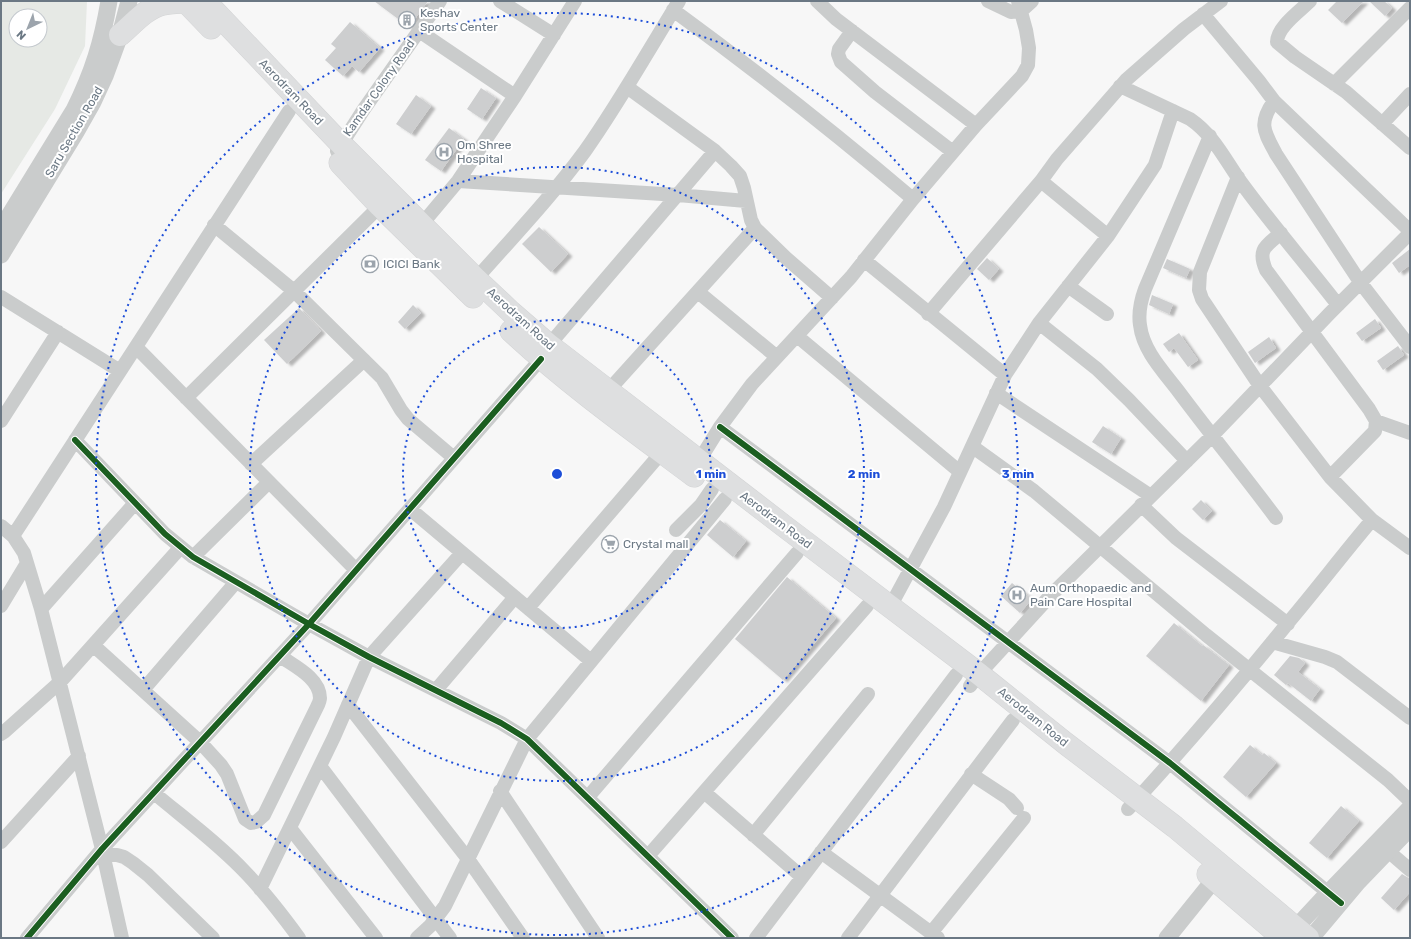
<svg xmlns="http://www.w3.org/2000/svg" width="1411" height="939" viewBox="0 0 1411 939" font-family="Rubik,sans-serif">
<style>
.green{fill:#e6e9e5;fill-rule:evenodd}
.building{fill:#cdcecf;filter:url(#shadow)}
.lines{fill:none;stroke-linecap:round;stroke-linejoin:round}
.primary-casing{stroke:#d3d4d5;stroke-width:23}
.minor{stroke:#cacccc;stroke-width:14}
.tertiary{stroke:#cacccc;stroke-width:17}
.primary{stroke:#dedfe0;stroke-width:22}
.cycleway-casing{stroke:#fff;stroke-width:8}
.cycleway{stroke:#1b5e20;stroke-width:6}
.ring{fill:none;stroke:#1d4ed8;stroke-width:2;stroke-dasharray:2 4}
.labels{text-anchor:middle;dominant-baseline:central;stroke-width:4;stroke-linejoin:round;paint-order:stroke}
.poi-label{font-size:12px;fill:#6b7884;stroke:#fff;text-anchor:start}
.street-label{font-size:12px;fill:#6b7884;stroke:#fff}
.centre{fill:#1d4ed8;stroke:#fff;stroke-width:2}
.ring-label{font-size:12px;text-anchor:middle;font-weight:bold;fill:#1d4ed8;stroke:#fff;stroke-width:4;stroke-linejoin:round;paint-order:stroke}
</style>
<defs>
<filter id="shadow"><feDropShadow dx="4.5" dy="2.5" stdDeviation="1" flood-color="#0004"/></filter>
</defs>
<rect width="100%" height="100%" fill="#f7f7f7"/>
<path class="green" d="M1 1H87L85 46 55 109 1 194ZM16 16H40V40H16Z"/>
<path class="building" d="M374 1H428L409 27Z
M1337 1H1364L1342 23 1328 10Z
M1369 1H1384L1392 8 1385 16Z
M350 22 380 48 359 72 352 66 343 76 325 60 336 48 331 44Z
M481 88 496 98 482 119 467 109Z
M416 95 431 106 411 134 396 124Z
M449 128 464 139 441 171 425 160Z
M539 227 568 254 551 272 522 244Z
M1410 249V265L1399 273 1392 263Z
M987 258 999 269 989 280 977 269Z
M1167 259 1190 269 1186 278 1163 268Z
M1152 295 1173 304 1169 314 1149 305Z
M413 305 421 313 405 329 398 322Z
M299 308 321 331 287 364 264 340Z
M1375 319 1381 328 1362 341 1356 333Z
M1179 333 1198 360 1188 367 1174 348 1169 352 1163 344Z
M1269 337 1276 348 1255 363 1248 352Z
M1398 346 1404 355 1383 370 1377 361Z
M1103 426 1121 438 1111 454 1092 442Z
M1201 500 1212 511 1203 520 1192 509Z
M720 520 746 541 733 557 707 535Z
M787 577 836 618 783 680 735 639Z
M1012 583 1032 599 1020 613 1001 596Z
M1174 623 1202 646 1203 645 1229 665 1201 701 1146 656Z
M1290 656 1299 658 1305 663 1298 672 1320 689 1311 701 1288 683 1286 685 1274 675Z
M1250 745 1262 755 1264 753 1276 763 1246 797 1223 777Z
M1341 806 1359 821 1327 858 1309 843Z
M1402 874 1410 879V892L1394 910 1381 898Z"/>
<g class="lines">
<g class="primary-casing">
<path id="primary" d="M185 1 211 28
M205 1 341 144 476 279 511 312 549 345 784 526 979 674 1065 743 1175 827 1308 938
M120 35C133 24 146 8 163 4 170 3 178 2 185 2
M340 163 380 206 473 297
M511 331C568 384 631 429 694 476
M1208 874 1283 938"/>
</g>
<path class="minor" d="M500 1 554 35
M817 1 836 19 976 125
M988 1 1011 12 1021 11 1032 1
M1310 1C1300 11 1277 27 1277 42L1295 57 1346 92 1410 148
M673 10C755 70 835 133 913 199
M1203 14 1259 81 1274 101 1410 231
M419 31 515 96
M852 31 839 49 838 54 841 62 875 92 953 152
M1334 84 1410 8
M1120 86 1190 119C1215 136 1226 162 1243 185 1273 226 1307 265 1338 305
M627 87 715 151 731 166 740 176 744 188 751 220 755 228 786 258 832 298
M1274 101C1258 124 1264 131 1276 154L1360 282 1410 347
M1382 124 1410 94
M1210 136 1145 289C1141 300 1138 312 1140 325 1143 351 1164 372 1179 392 1211 435 1244 475 1276 518
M337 151 364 109 440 1
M1238 177 1200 272 1199 290 1202 299 1260 386 1330 477 1372 520 1410 548
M458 181 678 195 746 201
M1041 181 1108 236
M422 224 458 181 515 96 575 1
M214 225 294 291 382 378 401 410 408 419 454 458
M1281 233C1266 246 1257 249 1266 270L1369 409 1376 421 1375 431 1330 477
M864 260 1005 375
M476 279C513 237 552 196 585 151 619 103 648 51 679 1
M1068 286 1107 314
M698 292 777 357
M1 297 120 371
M928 314 1041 181 1057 159 1126 80 1184 29 1221 1
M1039 323 1097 369 1129 400 1187 461
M797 336 960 472
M549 345 715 151
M136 347 356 570
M608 391 755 228
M996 393 1151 496
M186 398 380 206
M1 421 58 332
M1376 421 1410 433
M720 427 1170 763 1336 899
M75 440 165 534 193 557 309 624 369 657 501 723 527 739 732 938
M973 447 1034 491 1206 635 1388 780 1410 801
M699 461 720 427 752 384 851 277 913 199 976 125 1022 76 1028 65 1029 48 1026 30 1018 1
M251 464 364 360
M1141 505 1176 538 1288 624
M410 509 591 661
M1 526 13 536 24 553 41 609 102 849 122 938
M676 530 701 505 712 489
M13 536 289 111
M193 557 269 482
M1 606 27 563
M890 607 944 507 1005 375 1039 323 1108 236 1155 165 1173 111
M528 608 662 452
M41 609 135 503
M1272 642 1325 657 1337 662 1410 718
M93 645 200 742 221 765 227 774 245 819 251 823 256 822 264 815 317 707C318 705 320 701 320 698 320 678 294 666 280 656
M970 686 979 674 1052 594 1212 436 1330 313 1410 233
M143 690 236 582
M436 690 515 597
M348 705 468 859 523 938
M1 734 4 732 60 682 180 548
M320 766 450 938
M971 774 1009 799 1017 808
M500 791 598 938
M704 792 802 877
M154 793C185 819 219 844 247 874 266 894 283 916 299 938
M588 797 797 553
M1128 809C1183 749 1236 687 1287 624 1316 590 1343 554 1372 520
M290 828 376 938
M753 835 868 694
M1 842 79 756
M1388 851 1410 870
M821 852 938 938
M103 855H117L124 857 133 863 148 875 213 938
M648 856 867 606
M260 889 334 737 369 657 462 553
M931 933 1024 818
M27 938 102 849 309 624 541 359
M417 938 430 926 445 906 527 739 725 499
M756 938 956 675
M848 938 1013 720"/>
<path class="tertiary" d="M1 229 74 110C93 72 102 42 109 1
M1 255 76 132 93 102 105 76 120 35 129 1
M1288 936 1328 893 1410 808
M1167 938 1221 871
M1311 938 1358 882 1410 828"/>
<use href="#primary" class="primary"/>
<g class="cycleway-casing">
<path id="cycleway" d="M720 427 1170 763 1341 903
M75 440 165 534 193 557 309 624 369 657 501 723 527 739 732 938
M27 938 102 849 309 624 541 359"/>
</g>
<use href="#cycleway" class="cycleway"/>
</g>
<g class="ring">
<circle cx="557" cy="474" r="154"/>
<circle cx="557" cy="474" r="307"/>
<circle cx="557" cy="474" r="461"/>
</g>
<defs>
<g id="building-ring" transform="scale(0.9)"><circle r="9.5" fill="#fff" stroke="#9ca4ac" stroke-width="1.5"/><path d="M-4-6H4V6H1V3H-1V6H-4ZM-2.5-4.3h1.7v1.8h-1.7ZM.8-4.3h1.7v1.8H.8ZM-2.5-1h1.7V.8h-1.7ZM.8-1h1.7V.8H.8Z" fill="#9ca4ac"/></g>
<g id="hospital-ring" transform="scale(0.9)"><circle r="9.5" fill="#fff" stroke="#9ca4ac" stroke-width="1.5"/><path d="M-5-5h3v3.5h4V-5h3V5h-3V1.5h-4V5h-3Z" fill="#9ca4ac"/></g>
<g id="bank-ring" transform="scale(0.9)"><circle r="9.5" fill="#fff" stroke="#9ca4ac" stroke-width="1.5"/><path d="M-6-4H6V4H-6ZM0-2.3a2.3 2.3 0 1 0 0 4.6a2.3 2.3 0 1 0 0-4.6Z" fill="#9ca4ac"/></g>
<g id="supermarket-ring" transform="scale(0.9)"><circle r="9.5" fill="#fff" stroke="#9ca4ac" stroke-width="1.5"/><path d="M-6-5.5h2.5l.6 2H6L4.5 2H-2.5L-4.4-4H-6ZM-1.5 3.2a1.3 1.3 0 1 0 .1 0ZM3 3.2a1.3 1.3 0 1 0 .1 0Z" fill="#9ca4ac"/></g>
</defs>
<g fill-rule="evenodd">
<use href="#building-ring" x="407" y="20"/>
<use href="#hospital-ring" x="444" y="152"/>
<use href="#bank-ring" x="370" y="264"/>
<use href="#supermarket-ring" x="610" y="544"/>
<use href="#hospital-ring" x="1017" y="595"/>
</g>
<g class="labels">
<g class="poi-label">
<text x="420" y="13">Keshav<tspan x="420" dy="14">Sports Center</tspan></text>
<text x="457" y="145">Om Shree<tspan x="457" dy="14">Hospital</tspan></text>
<text x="383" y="264">ICICI Bank</text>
<text x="623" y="544">Crystal mall</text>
<text x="1030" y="588">Aum Orthopaedic and<tspan x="1030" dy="14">Pain Care Hospital</tspan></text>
</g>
<g class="street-label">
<text transform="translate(379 88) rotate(-55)">Kamdar Colony Road</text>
<text transform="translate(291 92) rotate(46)">Aerodram Road</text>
<text transform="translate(74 132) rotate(-60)">Saru Section Road</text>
<text transform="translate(521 319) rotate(42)">Aerodram Road</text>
<text transform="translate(776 520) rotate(37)">Aerodram Road</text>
<text transform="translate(1033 717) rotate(39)">Aerodram Road</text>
</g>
</g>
<circle cx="557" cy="474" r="6" class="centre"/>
<g class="ring-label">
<text x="711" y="478">1 min</text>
<text x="864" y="478">2 min</text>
<text x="1018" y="478">3 min</text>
</g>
<rect width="1411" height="939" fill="none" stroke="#6b7884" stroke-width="4"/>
<g transform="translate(28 28) rotate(223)"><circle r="19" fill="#ffffff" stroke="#c4c9ce"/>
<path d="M0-3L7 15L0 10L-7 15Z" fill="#9ca4ac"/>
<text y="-6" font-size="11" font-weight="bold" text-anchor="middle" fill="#6b7884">N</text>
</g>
</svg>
